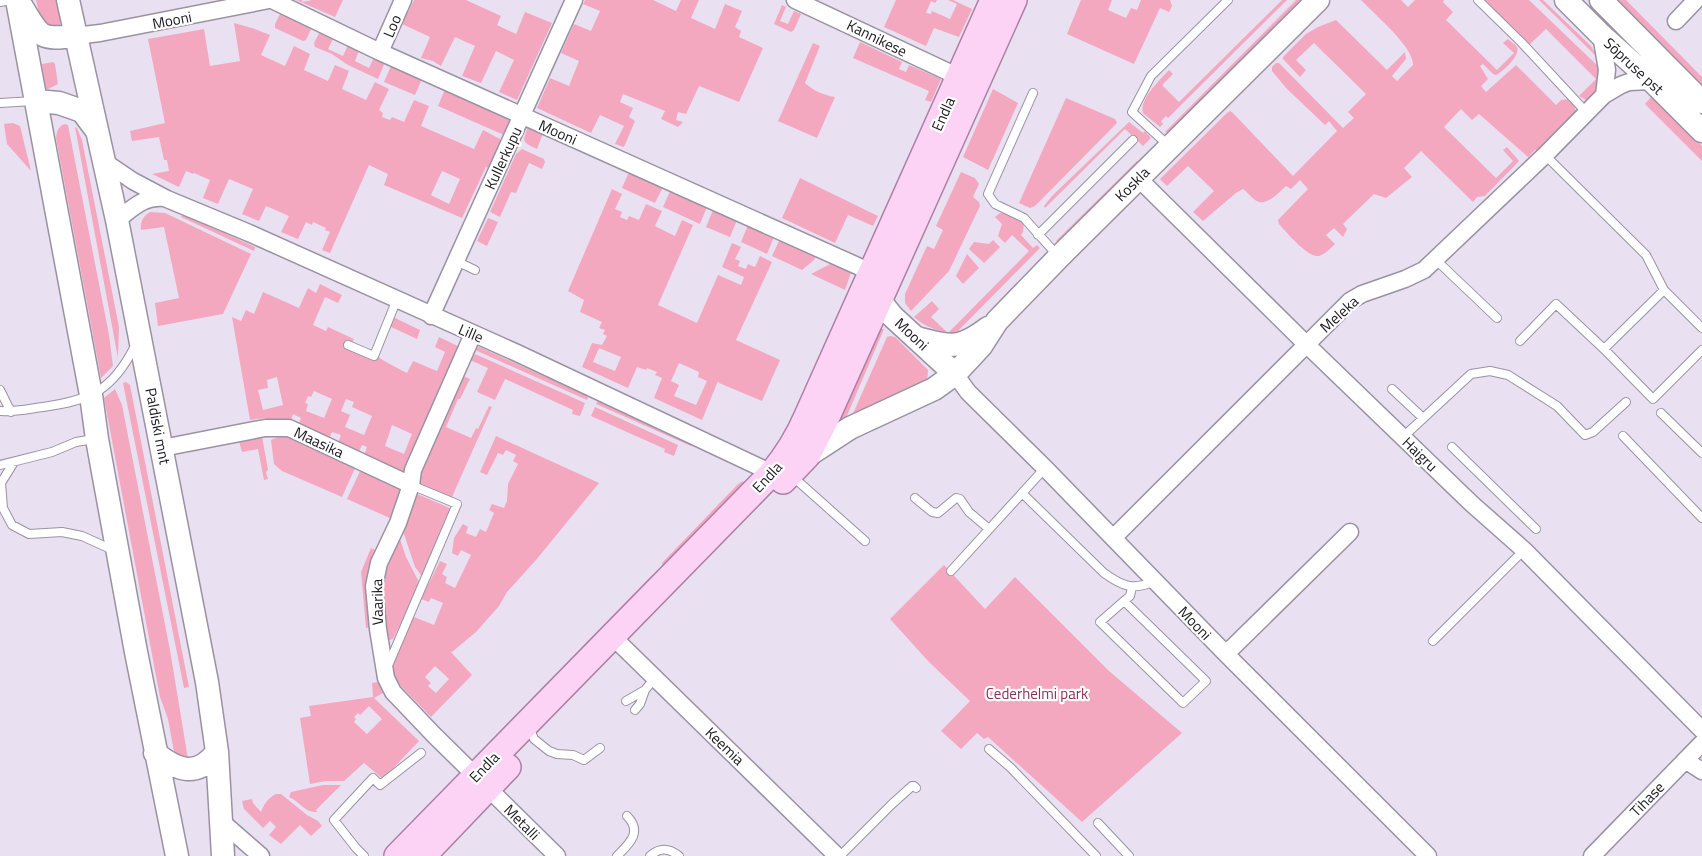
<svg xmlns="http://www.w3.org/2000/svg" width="1702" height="856" viewBox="0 0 1702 856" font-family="'Titillium Web',sans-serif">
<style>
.green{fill:#f3a8c0;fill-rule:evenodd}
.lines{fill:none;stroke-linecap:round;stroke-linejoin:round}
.lane-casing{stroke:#9a92a2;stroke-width:10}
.street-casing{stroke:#9a92a2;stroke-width:19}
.secondary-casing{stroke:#9a92a2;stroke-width:25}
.primary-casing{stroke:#ad7fa6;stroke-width:28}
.lane{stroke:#fff;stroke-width:8}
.street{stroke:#fff;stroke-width:16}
.secondary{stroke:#fff;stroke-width:22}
.primary{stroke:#fdd3f5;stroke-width:25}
.labels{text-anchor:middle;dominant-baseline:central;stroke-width:4.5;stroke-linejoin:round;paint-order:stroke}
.street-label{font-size:15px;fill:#1b181e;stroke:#fff}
.park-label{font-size:15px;fill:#8b3156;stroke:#fff}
</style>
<rect width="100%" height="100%" fill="#e9e1f1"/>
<path class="green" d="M36 0H57C59 10 64 21 57 29L41 23Z
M296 0H302V2L312 0H343L335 17Z
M414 0H466L501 16 497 25 516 34 525 12 552 23 517 100 499 92 514 60 496 51 481 83 462 76 475 46 455 37 441 66 433 61 421 58 430 37 402 24Z
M585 0H653L676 11 681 0H699L691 18 715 29 725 4 742 11 735 27 741 31 739 37 763 48 739 102 699 86 686 114 678 112 676 120 683 122 678 127 661 119 665 111 623 94 620 102 633 108 629 117 635 121 624 147 615 144 624 126 600 115 591 133 537 108 550 78 569 86 579 61 561 53 574 24 591 31 600 11 583 4Z
M896 0H937L935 3 931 1 926 13 931 14 932 11 950 19 957 4 948 0H953L972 9 959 37 934 28 926 46 884 27Z
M1081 0H1112L1108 10 1126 18 1131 8 1137 10 1141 0H1170L1172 6 1169 12 1160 8 1134 64 1067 34Z
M1282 0H1287L1168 118 1166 116 1161 121 1163 124 1160 127 1143 113C1139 99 1160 80 1169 70L1173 74 1162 85 1179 102Z
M1296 0H1305L1173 132H1165Z
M1361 0H1401L1408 7 1415 0H1444L1443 2 1453 12 1446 20 1497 70 1514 53 1503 43 1508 39C1510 41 1515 44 1517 47 1521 55 1503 72 1496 75L1493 74 1483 64 1480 66 1488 79 1481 86 1486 92 1516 65 1556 105 1561 100 1569 99 1574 104 1576 112 1540 151 1535 150 1528 157 1479 114 1472 120 1461 109 1444 127 1496 178 1513 161 1503 150 1507 147 1519 161 1485 196 1477 197 1473 202 1421 151 1404 168 1412 177 1386 198 1374 194 1343 224 1347 229 1343 237 1334 228 1326 235 1335 244C1331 248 1325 254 1319 256 1308 258 1286 232 1279 224L1278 220 1308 189 1300 180 1291 189 1286 186C1278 193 1266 208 1255 200 1251 197 1247 192 1243 189L1236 193 1203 221 1193 212 1214 191 1188 166 1167 186 1160 179 1227 113 1230 111 1233 113 1293 176 1337 131 1329 121 1325 125 1286 88 1272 71V67L1276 63H1279L1343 128 1354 118 1348 112 1366 94 1314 43 1296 60 1306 70 1300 77 1283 59V57L1306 34 1318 27 1336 20 1387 70 1405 52 1406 59 1392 76 1397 81 1413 65C1414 47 1374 14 1361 0Z
M1483 0H1529L1602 70C1600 81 1598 96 1586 100L1579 96 1596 79 1546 29 1529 45Z
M1539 0H1543L1591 46 1598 58Z
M1617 0H1626L1628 2 1702 77V85Z
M782 5 786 7 780 21 788 24 794 11 801 14 794 30 791 32 774 24Z
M280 14 311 29 306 40 303 41 275 28V24Z
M234 23 252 28 270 35 261 55 285 66 294 46 310 54 304 70 328 81 335 65 349 71 342 89 366 100 375 82 389 89 379 110 383 113 382 117 390 120 392 117 404 122 414 100 429 106 421 126 474 149 483 130 500 139 501 141 488 168 486 167 462 218 384 185 388 174 369 165 330 253 322 250 330 232 325 230 326 228 313 222 312 225 306 222 298 239 281 232 289 216 266 206 259 221 242 214 253 189 229 179 218 204 203 198 210 180 194 173 193 174 186 171 179 187 152 174 169 171 167 160H164L159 137 132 141 130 131 165 123 148 39 204 29 210 66 240 61ZM442 171 460 179 449 204 431 195Z
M319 33 333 39 328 49 343 56 348 45 359 51 355 61 369 68 374 57 385 62 378 79 348 65 332 54 315 47 314 43Z
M860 42 902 62 899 69 906 72 909 65 941 79 931 102 925 100 929 91 853 58Z
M813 43 820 46 805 83C814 91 823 95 835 97L817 138 778 121Z
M53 62 55 64 58 84 46 90 42 64Z
M391 66 422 79 415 95 384 82Z
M445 89 511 119 504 135 438 106Z
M993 89 1018 103 988 170 963 157Z
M1652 96 1702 146V161L1645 104Z
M1066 98 1115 119 1117 123 1035 206 1030 208 1019 203Z
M1129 122 1143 133 1145 131 1151 138 1143 146 1125 129 1045 208 1044 206 1052 196Z
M13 123 20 126 31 171 7 144 4 124Z
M64 124 68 125 109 335 113 366 101 378 56 138C57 131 58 127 64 124Z
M75 127 77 128 82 140 119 327 118 358Z
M528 127 543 133 537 149C522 142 522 142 528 127Z
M522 149 544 159 545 162 542 169 529 163 516 193 511 192 500 217 490 212 516 154Z
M1137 161 1140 165 1062 244 1056 241Z
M629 172 663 187 655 203 622 188Z
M961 172 975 178 979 184 973 197 979 202 980 206 949 271 911 311 905 303V294L927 246 934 249 943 230 936 226Z
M800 178 878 216 873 226 848 215 835 243 782 218Z
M612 189 622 194 615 209 622 212 620 217 627 220 629 216 639 220 646 204 662 211 655 226 675 236 682 220 693 225 658 305 697 323 718 275 741 285 744 277 722 267 732 243 741 247 735 259 740 261 738 266 746 269 748 264 755 267 760 256 772 262 736 340 780 360 762 401 719 383 718 381 702 420 654 398 662 378 655 375 657 372 647 368 646 370 637 367 628 388 582 367 592 343 602 345 607 336 603 334 605 330 599 328 602 322 580 312 584 300 568 291ZM599 348 621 357 615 371 593 362ZM679 363 699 372 698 377 707 381 696 405 674 396 679 385 671 381Z
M670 191 707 207 700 224 663 207Z
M713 210 737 220 730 237 706 227Z
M150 212 165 213 251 254 223 314 158 326 155 303 179 298 164 227 141 230C140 222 143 216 150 212Z
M1000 213C1009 214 1017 217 1024 223L1023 232 1021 235 1033 248 1037 245 1040 248 956 333C942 333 924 327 914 317L932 301 939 309 931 317 948 333 1029 251 1012 235 1005 243 998 236 1002 224 995 217Z
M183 214 255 247 254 251 181 217Z
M488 218 498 222 487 246 477 241Z
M748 225 774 237 767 254 741 242Z
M780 239 816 256 814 260 802 270 772 256Z
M993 240 1000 247 984 263 969 249 974 242 989 244Z
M967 254 979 268 963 284 956 276Z
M832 263 851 273 845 290 811 274Z
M320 284 342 295 338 303 325 297 313 325 326 331 328 327 354 339 352 343C371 352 388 364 407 373L413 361 437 371 445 352 435 347 439 337 462 348 405 477 363 458 367 447 362 445 357 456 337 446 341 435 332 432 328 441 298 426 301 418 293 414 290 423 266 420 265 418 250 420 232 317 241 321 246 310 254 314 263 292 299 308 308 288 316 293ZM277 377 283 405 263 410 258 390 268 388 267 380ZM314 391 332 399 324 418 306 411 308 404 305 403 308 396 311 397ZM346 399 354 402 352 407 372 416 364 435 345 427 350 415 341 411ZM392 425 412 434 404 454 385 446Z
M393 317 420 330 417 339 389 326Z
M881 329H884L843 425 833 434Z
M890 336 895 337 928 370 927 383 851 418 887 337Z
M477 346 586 395 588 398 587 400 475 350Z
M475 354 585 403 580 416 572 414 573 410 505 379 495 400 477 392 488 368 470 360Z
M463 376 470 379 460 399H458L446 427 471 438 476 428 478 429 489 406 492 407 451 499 419 485 421 479 415 476 439 422 446 417Z
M126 382 130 385 189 687 184 688 123 383Z
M115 389 122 405 170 650 188 759 176 756 174 752 168 719 160 697 104 398Z
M601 401 691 444V446L596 404 597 402Z
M595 407 678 445 674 456 664 452 665 449 591 416Z
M284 434 356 466 342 497 282 471 274 464 271 440Z
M262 436 268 470 266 472 268 479 264 480 258 449 242 452 239 441Z
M496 436 599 483 536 560 507 592 499 606 476 632 452 652 450 651 472 675 431 717 395 680 393 664 414 617 434 625 443 603 431 598 429 602 421 599 440 561 447 564 442 574 447 577 445 583 455 588 471 555 461 550 458 556 452 553 454 538 463 524 468 527 466 533 476 537 480 529 486 532 494 513 489 510 492 504 504 508 507 501 508 484 518 464 513 461 516 455 506 450 503 455 498 453 487 475 480 472ZM435 666 449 679 436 693 428 686 431 683 425 677Z
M361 469 399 486 401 490 392 519 347 499Z
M743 481 746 484 663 567 662 563 738 484Z
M415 493 452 509 423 578 415 567 401 525Z
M398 533 406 557 420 584 393 639 386 641 380 582Z
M371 548 377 551 371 627 366 628 361 572Z
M944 565 985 609 1015 577 1109 671 1182 733 1082 822 988 737 984 739 977 733 961 749 941 731 970 701 929 662 890 619Z
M652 575 655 576 485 753 482 750Z
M378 682 383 693 374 698 419 741 383 779 364 763 344 781H326L310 784 300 718 311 716 309 706 373 697 372 683ZM369 706 382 719 367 734 354 722 356 719 354 717 358 713 360 715Z
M323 785H341L316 810 317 812C305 813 300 802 289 797L291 792Z
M276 794H281L307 815 318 821 322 826 311 836 300 825 281 844 269 835 276 827 270 821 263 828 244 809 242 801 252 799 253 803 261 812C264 804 268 798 276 794Z"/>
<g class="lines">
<g class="lane-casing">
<path id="lane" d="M1478 0 1521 42 1587 113
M0 2 11 0
M1033 93 988 194 995 204 1024 218 1057 255
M0 103 34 101
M1168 145 1132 112 1151 76 1228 0
M1038 235 1133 140
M1435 259 1497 318
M456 261 475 270
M1664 290 1702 328
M1520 341 1556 304 1604 349 1664 290 1646 255 1545 155
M348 345 374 356 397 299
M1604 349 1653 399 1702 350
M1392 389 1423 418
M0 390 11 412
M0 411C15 412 28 409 43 407 91 400 112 391 135 346
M1661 413 1702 453
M1623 436 1702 518
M1403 437 1471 374 1490 371 1508 375 1557 406 1585 435 1593 432 1626 402
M1452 447 1536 529
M14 462 1 483 3 508 12 525 29 534 62 532 82 536 113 550
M0 465 52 452 76 442 94 439
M791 475 865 541
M1022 493 1104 573C1122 586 1133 591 1155 581
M915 498 932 512 938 513 956 498 960 499 969 512 989 529
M951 571 1045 468
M1124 601 1206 681 1183 703 1100 622 1124 601 1130 596 1132 587
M1433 641 1524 550
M387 668 457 504 411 485
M626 701 645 690
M635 710 640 704 645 690 655 678
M529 727 534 739 549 751 557 754 573 755 584 760 600 748
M989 749 1011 768 1096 856
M1098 823 1129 856
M364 856 356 848 334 820 373 778 380 785 421 753
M617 856C629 844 643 832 627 816
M650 856C660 847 669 848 679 856
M840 856 891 805 912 786H914L916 788"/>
</g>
<g class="street-casing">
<path id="street" d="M272 0 380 52 871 272
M795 0 959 77
M1676 21 1696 0
M1601 35 1607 70 1604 95
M75 36 100 33 269 0
M380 52 403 0
M105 162 133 181 167 199 249 233 517 353 772 473
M1138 178 1306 344 1472 504 1524 550 1702 730
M117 220C133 208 143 196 165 198
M431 316 574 0
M473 334 413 470 411 485 398 523 379 563 374 586 378 629 386 678 393 692 434 735 557 856
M955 374 968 392 1045 468 1225 653 1428 856
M162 448 265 428H289L411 485
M1113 538 1350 301 1362 294 1405 279 1424 270 1545 155 1604 95 1621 85 1629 82 1652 81
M612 636 837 856
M1225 653 1233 647 1350 532
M1685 760 1702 771
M222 822 261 856
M1592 856 1702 743"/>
</g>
<g class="secondary-casing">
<path id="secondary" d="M17 0 91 395 97 439 136 652 177 856
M68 0 117 220 207 682 217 752 223 856
M1566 0 1601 35 1652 81 1702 131
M1601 0 1702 102
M22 7C40 37 39 40 75 36
M36 101 59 103 82 111 97 131
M875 285 879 300 892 316 955 374
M917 338C951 347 959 350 988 328
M807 456 850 428 934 389 955 374 981 346 997 321 1059 257 1318 0
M155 753C178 771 197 778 217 752"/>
</g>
<g class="primary-casing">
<path id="primary" d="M783 481 807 456 827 417 1014 0
M397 856 772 473C787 455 798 437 807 416L993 0
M423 856 508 767"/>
</g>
<use href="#lane" class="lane"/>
<use href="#street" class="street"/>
<use href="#secondary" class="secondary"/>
<use href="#primary" class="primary"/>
</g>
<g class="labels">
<g class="street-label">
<text transform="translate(172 20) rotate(-11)">Mooni</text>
<text transform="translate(392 26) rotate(-67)">Loo</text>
<text transform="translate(877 38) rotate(26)">Kannikese</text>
<text transform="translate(1634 66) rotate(43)">Sõpruse pst</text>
<text transform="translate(943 114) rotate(-66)">Endla</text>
<text transform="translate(558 132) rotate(24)">Mooni</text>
<text transform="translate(503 158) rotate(-65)">Kullerkupu</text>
<text transform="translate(1132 184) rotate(-45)">Koskla</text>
<text transform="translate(1339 314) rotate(-42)">Meleka</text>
<text transform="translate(471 333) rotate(23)">Lille</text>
<text transform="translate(912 334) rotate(43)">Mooni</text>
<text transform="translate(158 426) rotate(79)">Paldiski mnt</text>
<text transform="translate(319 442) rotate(25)">Maasika</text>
<text transform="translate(1420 454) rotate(44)">Haigru</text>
<text transform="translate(767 477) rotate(-47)">Endla</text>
<text transform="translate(377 602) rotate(-91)">Vaarika</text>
<text transform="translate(1195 623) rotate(46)">Mooni</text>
<text transform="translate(725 746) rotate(44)">Keemia</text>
<text transform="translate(484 767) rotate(-46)">Endla</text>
<text transform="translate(1647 799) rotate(-46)">Tihase</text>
<text transform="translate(522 822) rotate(45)">Metalli</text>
</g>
<g class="park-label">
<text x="1037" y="693">Cederhelmi park</text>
</g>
</g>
</svg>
